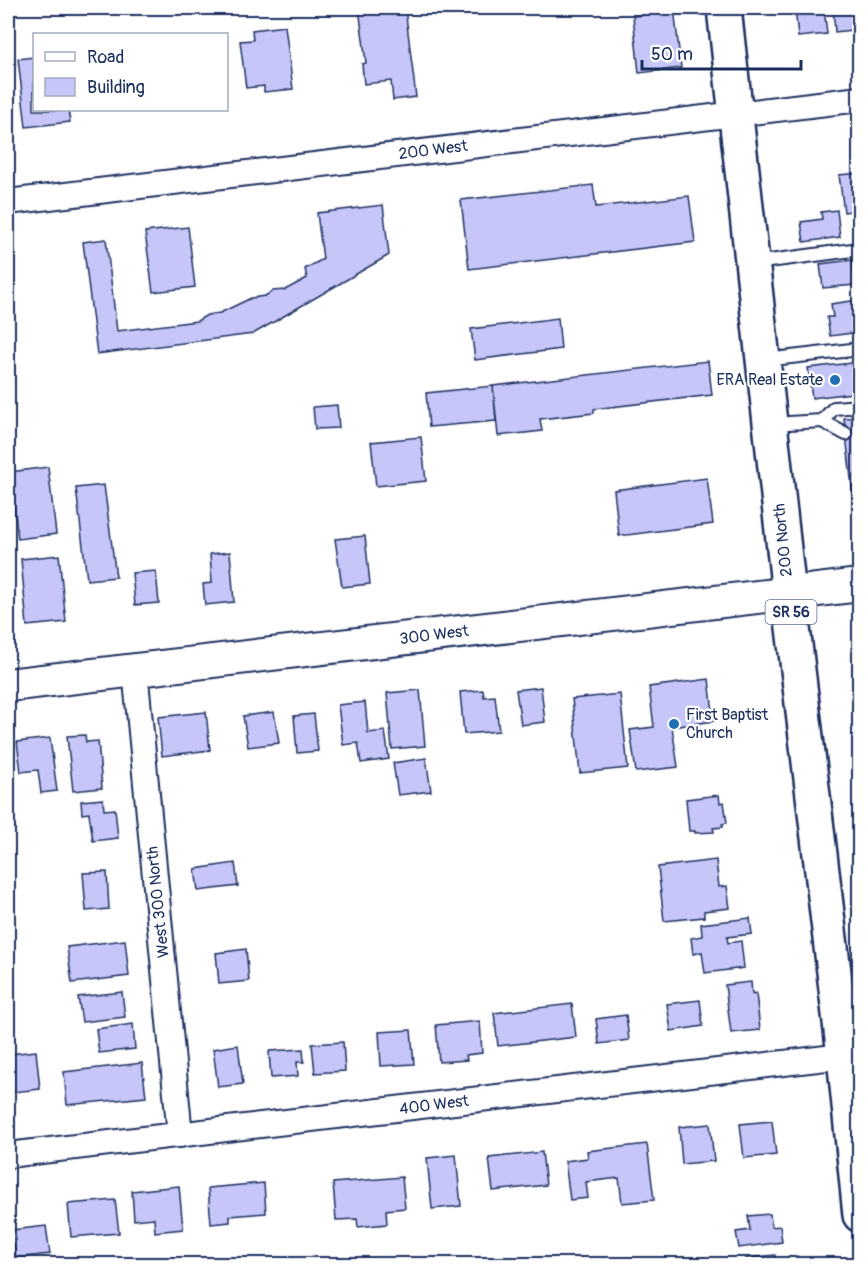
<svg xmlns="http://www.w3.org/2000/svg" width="867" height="1272" viewBox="0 0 867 1272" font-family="Pangolin,sans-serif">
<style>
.building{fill:#c6c6f8;stroke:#1b2f5e;stroke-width:1.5}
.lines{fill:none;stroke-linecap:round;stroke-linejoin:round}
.service-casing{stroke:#1b2f5e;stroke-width:16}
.minor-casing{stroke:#1b2f5e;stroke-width:28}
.tertiary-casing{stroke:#1b2f5e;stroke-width:36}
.primary-casing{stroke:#1b2f5e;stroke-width:38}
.service{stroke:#fff;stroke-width:12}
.minor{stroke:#fff;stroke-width:24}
.tertiary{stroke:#fff;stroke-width:32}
.primary{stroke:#fff;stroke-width:33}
.poi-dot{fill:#1f6fb2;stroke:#fff;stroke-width:2}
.labels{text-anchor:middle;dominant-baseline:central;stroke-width:4.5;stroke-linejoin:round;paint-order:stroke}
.shield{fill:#fff;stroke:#5f6d8e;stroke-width:1.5}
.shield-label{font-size:15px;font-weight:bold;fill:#1b2f5e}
.street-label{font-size:16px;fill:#1b2f5e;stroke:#fff}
.poi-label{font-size:16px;fill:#1b2f5e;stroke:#fff;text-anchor:end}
</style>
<rect width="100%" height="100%" fill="#fff"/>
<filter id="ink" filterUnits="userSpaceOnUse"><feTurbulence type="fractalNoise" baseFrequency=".0167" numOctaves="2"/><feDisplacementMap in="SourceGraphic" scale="12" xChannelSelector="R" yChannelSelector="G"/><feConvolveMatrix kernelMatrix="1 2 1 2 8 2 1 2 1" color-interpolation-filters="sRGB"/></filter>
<g filter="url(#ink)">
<path class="building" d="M359 8H405L416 97 393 100 391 81 364 84 362 64 366 63Z
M642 8H674L681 68 639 73 633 16 643 15Z
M795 8H824L827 34 798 37Z
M833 8H860V29L835 32Z
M285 26 293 89 264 92V86L246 88 240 41 253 40 252 30Z
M34 57V110H68L70 122 26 127 18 59Z
M860 173V210L844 212 839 175Z
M593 185 596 207 689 196 695 242 469 269 461 200Z
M383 205 389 255 253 334 97 354 83 242 106 239 117 331 197 321 207 315 220 313 251 298 265 296 273 291 285 290 307 278 305 269 323 259 317 213Z
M837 210 840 237 804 242 801 222 822 219 821 212Z
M188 227 195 287 153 292 145 232Z
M852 260 855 285 823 288 820 264Z
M858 300 860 332 830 336 827 317H833L831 304Z
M558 318 561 349 475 360 471 329Z
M708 361 712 395 594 409V413L540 419 542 431 498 436 493 386Z
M860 362V392L812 398 808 368Z
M493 386 496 421 429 427 426 393Z
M337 405 339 428 315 429 313 407Z
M860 417V522H856L844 418Z
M421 437 426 481 376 486 371 442Z
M48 467 56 534 18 539 10 472Z
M707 478 713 524 619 536 614 490Z
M104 485 116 577 87 580 76 488Z
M365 536 370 584 342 587 335 539Z
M230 552 234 602 205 605 203 584 212 583 210 554Z
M59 555 66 622 27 626 21 559Z
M156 571 159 603 135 605 132 573Z
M709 679 714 721 672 727 678 767 636 772 630 730 654 727 649 687Z
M541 687 545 722 521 725 516 690Z
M420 690 425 746 392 749 387 693Z
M483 690 484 697 495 696 499 731 464 734 460 692Z
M620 694 628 768 580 773 572 699Z
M365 702 368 733 385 731 389 759 361 763 358 743 343 745 338 705Z
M206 712 210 750 162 756 158 717Z
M274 712 279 743 248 747 243 716Z
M314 714 318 751 297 753 294 716Z
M85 735 86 742 98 741 102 788 73 791 67 736Z
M50 738 57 791 41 793 38 770 21 772 17 742Z
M426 758 431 791 398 795 393 763Z
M719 795 720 803 724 802 727 823 722 824 723 827 713 828 714 832 695 833V831H689L686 799Z
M103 799 104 810 115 809 118 838 93 841 89 813 82 814 81 801Z
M716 860 719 887 727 886 730 908 704 911V917L664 921 658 867Z
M235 863 238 886 198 891 195 869Z
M107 872 109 909 86 911 83 873Z
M750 918 752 934 727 937 728 943 741 941 744 968 705 973 702 952 693 954 691 938 702 936 701 924Z
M125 940 129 976 72 983 67 947Z
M246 949 249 981 219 984 216 953Z
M751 982 752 994 756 993 760 1030 731 1033 725 985Z
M122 992 125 1017 82 1022 78 997Z
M700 1000 703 1026 671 1031 667 1004Z
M572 1004 576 1037 498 1046 494 1013Z
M626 1015 629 1040 599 1044 596 1019Z
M480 1021 482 1053 466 1055 467 1060 439 1062 436 1025Z
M133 1024 135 1049 99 1053 96 1029Z
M411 1030 414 1064 381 1066 379 1032Z
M343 1042 345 1071 315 1073 312 1044Z
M238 1045 243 1084 218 1087 213 1049Z
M303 1049 304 1062H297L298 1076 271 1078 269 1051Z
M36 1051 40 1089 13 1092 9 1054Z
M142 1063 146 1097 67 1105 64 1072Z
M772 1121 776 1155 744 1158 740 1124Z
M710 1124 714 1161 682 1164 679 1127Z
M647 1144 654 1200 622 1203 619 1178 586 1182 588 1198 570 1200 565 1161 588 1158 587 1151Z
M542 1152 546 1185 493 1191 489 1158Z
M456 1155 461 1206 432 1209 427 1158Z
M402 1177 405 1208 386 1210 387 1224 358 1227 357 1219 336 1220 333 1183Z
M264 1183 266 1213 230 1216V1222L211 1224 208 1188Z
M179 1186 183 1229 155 1232 154 1218 134 1220 132 1191Z
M115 1200 119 1233 71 1237 68 1204Z
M770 1214 772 1227 780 1226 782 1242 739 1248 736 1232 750 1230 748 1216Z
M46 1226 50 1254 16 1258 12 1230Z
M775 1255 776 1264H747L746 1258Z"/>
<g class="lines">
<g class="service-casing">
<path id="service" d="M754 263 860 249
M765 360 860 349
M822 421 834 408 860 406
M772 424 822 421 846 434"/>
</g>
<g class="minor-casing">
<path id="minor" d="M8 202 860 99
M135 670 180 1135
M8 1155 860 1054"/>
</g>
<g class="tertiary-casing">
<path id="tertiary" d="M8 685 860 585"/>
</g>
<g class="primary-casing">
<path id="primary" d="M724 8 789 594 844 1056 860 1215"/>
</g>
<use href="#service" class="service"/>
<use href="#minor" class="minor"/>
<use href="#tertiary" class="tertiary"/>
<use href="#primary" class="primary"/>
</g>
</g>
<g class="poi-dot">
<circle cx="835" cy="380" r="6"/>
<circle cx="674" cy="724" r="6"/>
</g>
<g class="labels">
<rect class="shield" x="765.5" y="600" width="51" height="24" rx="4.5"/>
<g class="shield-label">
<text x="791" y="612">SR 56</text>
</g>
<g class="street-label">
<text transform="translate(433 150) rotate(-7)">200 West</text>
<text transform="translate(783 540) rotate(-96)">200 North</text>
<text transform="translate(434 635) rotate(-7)">300 West</text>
<text transform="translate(158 902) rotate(-96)">West 300 North</text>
<text transform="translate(434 1105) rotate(-7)">400 West</text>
</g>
<g class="poi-label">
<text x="823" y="380">ERA Real Estate</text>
<text x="686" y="715" text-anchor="start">First Baptist<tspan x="686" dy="18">Church</tspan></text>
</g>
</g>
<rect width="867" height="1272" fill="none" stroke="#fff" stroke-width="30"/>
<rect x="15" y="15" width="837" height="1242" fill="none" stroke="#1b2f5e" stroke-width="2" filter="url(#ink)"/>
<rect x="33" y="33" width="195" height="78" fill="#ffffff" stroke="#a4acbf" stroke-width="1.5"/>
<rect x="45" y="52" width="30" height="9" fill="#ffffff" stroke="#a4acbf" stroke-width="1.5"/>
<text x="87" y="63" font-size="18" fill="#1b2f5e">Road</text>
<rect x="45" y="78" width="30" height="18" fill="#c6c6f8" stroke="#a4acbf" stroke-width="1.5"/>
<text x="87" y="93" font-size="18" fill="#1b2f5e">Building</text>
<path d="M642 60v9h159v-9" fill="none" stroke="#1b2f5e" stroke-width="3"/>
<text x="651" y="60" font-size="18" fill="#1b2f5e" stroke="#ffffff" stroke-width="4.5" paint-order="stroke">50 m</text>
</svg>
